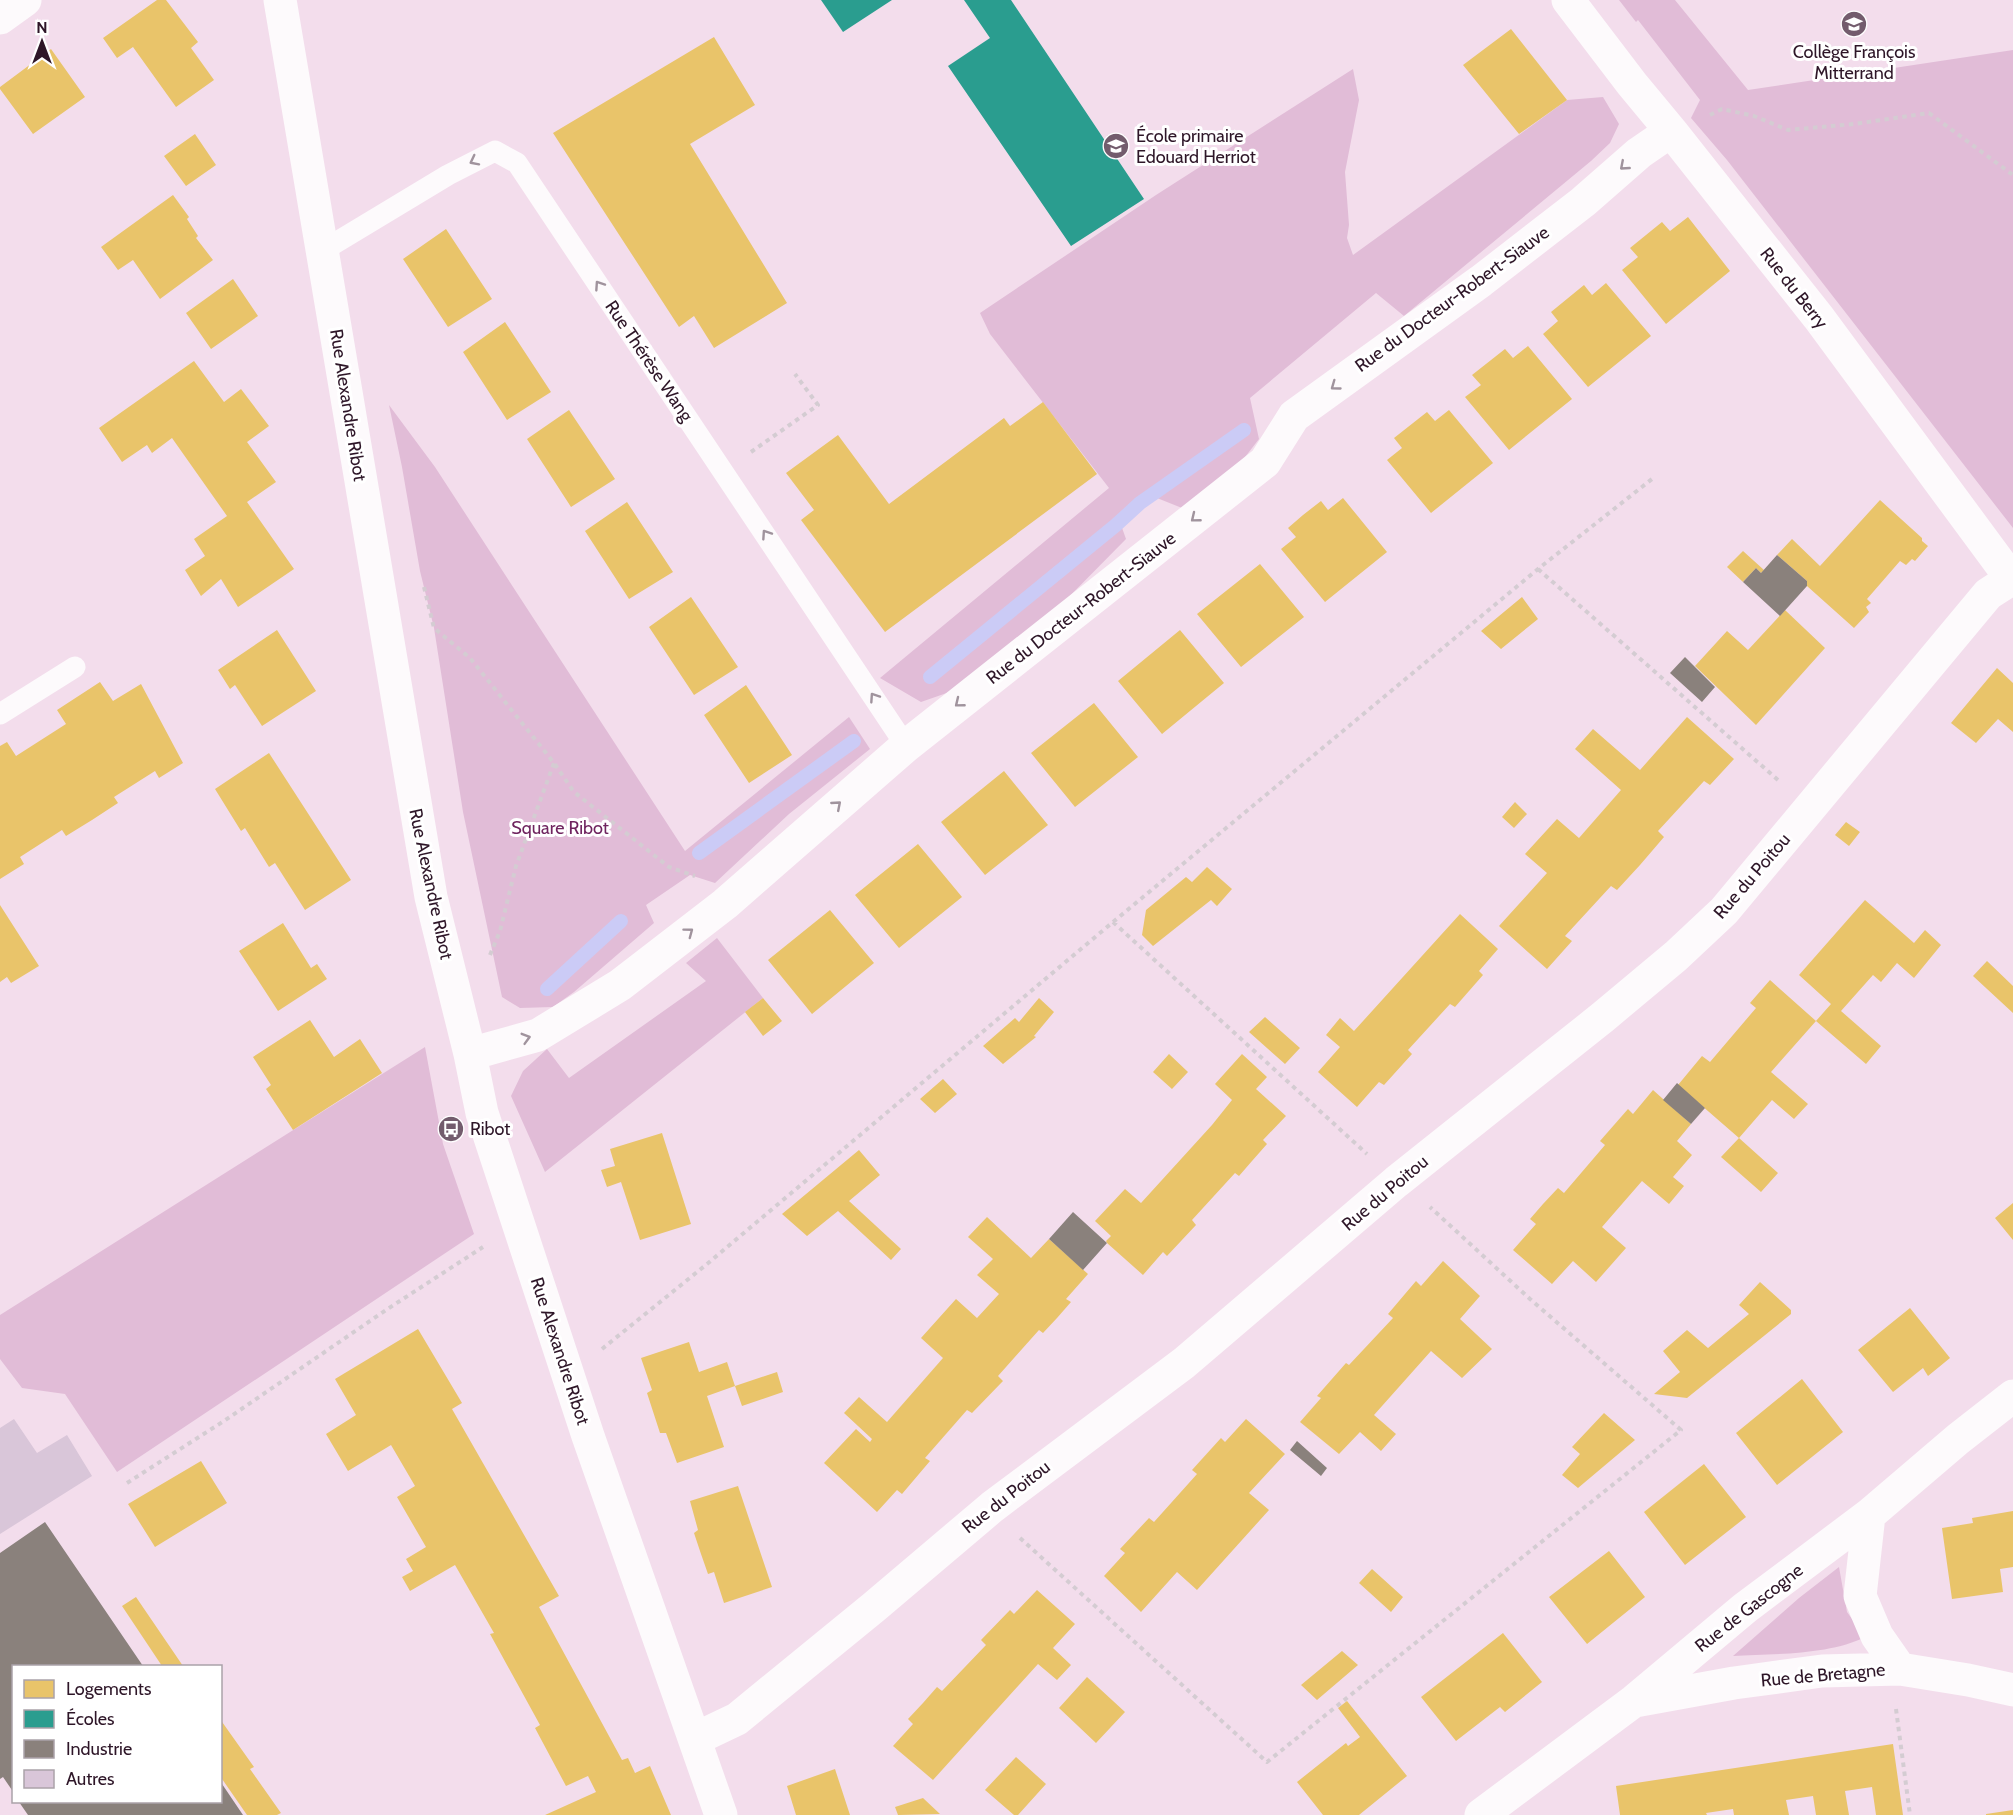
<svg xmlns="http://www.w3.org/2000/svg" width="2013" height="1815" viewBox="0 0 2013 1815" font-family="Cabin,sans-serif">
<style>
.green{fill:#e1bcd7}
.homes{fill:#e9c46a}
.schools{fill:#2a9d8f}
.industry{fill:#8a817c}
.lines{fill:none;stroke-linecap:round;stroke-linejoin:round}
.stream{stroke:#cbcbf6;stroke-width:14}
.building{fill:#d9c6d9}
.path{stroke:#d4ccd2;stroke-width:4;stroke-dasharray:4.5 4.5;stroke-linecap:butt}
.service{stroke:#fdfafc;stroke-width:21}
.minor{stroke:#fdfafc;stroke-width:33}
.oneway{stroke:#a0939d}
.labels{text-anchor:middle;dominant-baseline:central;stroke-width:6;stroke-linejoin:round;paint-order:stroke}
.poi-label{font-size:18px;fill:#2e1628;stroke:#fff;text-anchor:start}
.street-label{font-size:18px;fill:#2e1628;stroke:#fff}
.park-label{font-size:18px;fill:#6f245f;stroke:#fff}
</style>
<rect width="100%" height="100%" fill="#f3ddec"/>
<path class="green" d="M1619 0H1675L1748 90 2013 50V528L1727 160 1691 118 1700 100 1638 20 1636 22Z
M1353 69 1359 100 1345 172 1349 225 1347 238 1353 255 1567 100 1603 97 1619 124 1610 143 1591 161 1404 316 1376 293 1250 398 1259 439 1242 461 1182 508 1157 498 1121 525 1126 539 1055 611 961 688 921 702 880 678 1109 488 990 334 980 313 1156 195Z
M389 405 435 467 685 851 849 717 870 749 789 814 715 883 690 875 646 905 654 923 574 992 553 1007 520 1008 502 997 463 812 434 628 420 571 402 467Z
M717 938 763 998 545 1172 511 1096 523 1071 547 1049 569 1078 706 981 686 963Z
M425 1047 443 1144 474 1234 117 1472 65 1394 22 1388 0 1359V1315Z
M1839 1567 1847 1612 1865 1637C1830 1655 1772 1654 1733 1656L1799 1598Z"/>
<path class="homes" d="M157 0H166L198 42 191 48 214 80 176 107 133 47 117 58 103 38Z
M1511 29 1567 100 1519 134 1463 65Z
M714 37 755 105 690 144 787 303 714 348 694 316 679 327 553 133Z
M51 49 85 97 33 134 0 89V87Z
M195 134 216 165 186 186 164 156Z
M173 195 189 217 187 219 198 236 196 238 213 260 160 299 133 260 118 270 101 247Z
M1688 217 1730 271 1666 324 1622 270 1638 257 1630 248 1662 222 1670 231Z
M446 229 492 299 448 327 403 259Z
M233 279 258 316 211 349 186 313Z
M1606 283 1651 336 1588 387 1543 334 1558 321 1551 312 1584 285 1592 295Z
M505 322 551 392 507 420 463 352Z
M1528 346 1572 399 1509 450 1465 397 1481 385 1472 375 1505 349 1513 358Z
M194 361 224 402 241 389 269 426 247 442 276 482 247 502 294 569 238 607 221 579 201 596 185 570 205 556 194 539 227 516 172 438 152 453 147 445 122 462 99 428Z
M1043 402 1097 474 885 632 801 520 814 510 786 473 838 435 889 504 1004 418 1010 426Z
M569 410 615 479 571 507 527 439Z
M1449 410 1493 463 1431 513 1387 460 1402 448 1394 438 1427 412 1435 421Z
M1343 498 1387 552 1325 602 1281 549 1296 537 1288 528 1303 515 1321 501 1328 510Z
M1880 500 1922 538V541L1928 546 1915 561 1912 559 1906 565 1900 561 1867 599 1871 603 1866 607 1869 612 1854 628 1807 586V581L1777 555 1792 539 1820 566Z
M627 502 673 572 629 599 585 531Z
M1743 551 1764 570 1761 573 1756 568 1743 582 1727 567Z
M1260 564 1304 617 1241 667 1197 614Z
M691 597 738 667 694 695 649 627Z
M1522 597 1538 619 1501 649 1481 631Z
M1785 610 1825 648 1756 725 1695 666 1727 631 1748 650Z
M277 630 316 691 262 726 235 685 230 689 218 670Z
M1180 630 1224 683 1162 734 1118 681Z
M1997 668 2013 683V732L1998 719 1976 743 1951 723Z
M100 682 113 701 141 684 183 763 159 778 155 771 114 797 118 803 92 820 66 836 62 830 20 857 24 864 0 879V746L7 742 16 756 66 724 57 710Z
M746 685 792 755 749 783 704 715Z
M1094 703 1138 757 1075 807 1031 753Z
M1687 717 1734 759 1710 785 1704 781 1658 831 1664 837 1640 865 1617 890 1611 886 1565 936 1572 941 1547 969 1499 926 1547 873 1525 854 1557 819 1579 838 1621 790 1575 749 1593 729 1640 770Z
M269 753 351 880 305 910 275 863 269 867 245 828 241 831 215 789Z
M1004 771 1048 825 985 875 941 822Z
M1515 802 1527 814 1514 828 1502 817Z
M1846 822 1860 832 1849 846 1835 835Z
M918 844 962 897 899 948 855 895Z
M1207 867 1232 889 1217 906 1211 900 1153 946 1142 935 1146 910 1186 877 1192 882Z
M1865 900 1914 943 1925 930 1941 945 1914 978 1897 963 1881 982 1873 975 1841 1011 1881 1046 1866 1064 1816 1021 1831 1004 1799 975Z
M0 905 39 966 11 983 7 977 0 982Z
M830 910 874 963 812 1014 768 960Z
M1460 914 1498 949 1479 971 1483 975 1455 1007 1450 1004 1408 1050 1412 1054 1384 1085 1379 1082 1357 1107 1318 1072 1340 1047 1326 1035 1340 1018 1354 1031Z
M283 923 311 968 317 964 327 979 278 1011 239 951Z
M1987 961 2013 986V1013L1973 976Z
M1770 980 1816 1021 1771 1072 1808 1104 1794 1119 1772 1100 1739 1138 1678 1085 1702 1056 1710 1062 1756 1008 1750 1003Z
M763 998 782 1021 763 1036 745 1012Z
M1039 998 1054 1012 1034 1036 1036 1037 1003 1064 983 1046 1015 1018 1019 1022Z
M1265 1017 1300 1048 1285 1064 1249 1032Z
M310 1020 334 1057 360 1039 382 1073 293 1130 266 1089 271 1085 253 1057Z
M1169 1054 1188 1072 1172 1089 1153 1072Z
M1242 1054 1267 1077 1256 1089 1286 1116 1263 1140 1267 1144 1252 1161 1239 1176 1235 1173 1192 1220 1196 1225 1167 1256 1163 1252 1143 1275 1107 1243 1106 1241 1111 1236 1095 1221 1125 1189 1141 1203 1212 1125 1232 1100 1215 1084Z
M943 1079 957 1094 935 1113 920 1099Z
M1653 1090 1691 1124 1677 1141 1692 1155 1673 1177 1684 1186 1669 1204 1642 1181 1602 1227 1626 1248 1596 1282 1573 1261 1552 1284 1513 1250 1536 1224 1530 1219 1543 1204 1558 1188 1564 1193 1605 1145 1600 1141 1628 1109 1633 1114Z
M662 1133 691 1224 640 1240 621 1182 607 1187 601 1170 615 1166 610 1149Z
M1739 1138 1778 1173 1761 1192 1721 1157Z
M859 1150 880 1175 849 1201 901 1249 891 1260 838 1211 807 1236 782 1214Z
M2013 1203V1240L1995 1218Z
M987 1217 1031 1258 1049 1239 1088 1274 1066 1299 1071 1302 1057 1318 1043 1333 1039 1330 998 1376 1003 1381 972 1413 967 1410 925 1458 930 1461 902 1494 897 1490 877 1512 824 1463 856 1429 870 1442 872 1439 844 1413 859 1397 887 1422 943 1358 921 1338 956 1299 977 1318 999 1294 977 1275 993 1259 968 1237Z
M1443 1261 1480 1296 1460 1319 1492 1349 1462 1378 1431 1351 1374 1415 1396 1434 1381 1451 1360 1432 1339 1454 1300 1422 1321 1398 1317 1396 1346 1363 1349 1365 1393 1318 1388 1314 1416 1281 1421 1286Z
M1760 1282 1791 1310V1314L1687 1398 1654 1394 1680 1372 1663 1351 1687 1330 1708 1348 1749 1314 1739 1305Z
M1910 1308 1950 1358 1928 1376 1923 1368 1893 1392 1858 1350Z
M418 1329 462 1403 452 1409 559 1596 539 1607 622 1760 628 1758 635 1773 650 1766 671 1815H545L596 1792 588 1776 566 1786 535 1728 540 1725 490 1634 494 1633 455 1565 410 1591 402 1577 413 1571 406 1559 426 1547 397 1497 415 1486 391 1445 348 1471 326 1434 356 1415 335 1379Z
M689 1342 699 1372 727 1362 735 1386 707 1396 724 1447 677 1463 666 1433H660L647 1393 652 1390 641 1358Z
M777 1372 783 1392 742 1406 735 1386Z
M1802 1379 1843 1432 1777 1485 1736 1433Z
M1604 1413 1635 1440 1578 1488 1562 1475 1580 1454 1572 1447Z
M1246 1419 1285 1454 1249 1493 1269 1510 1197 1590 1177 1572 1141 1612 1104 1576 1125 1553 1120 1549 1149 1518 1154 1522 1197 1474 1192 1470 1221 1438 1225 1442Z
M201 1461 227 1503 155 1547 128 1504Z
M1704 1464 1746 1517 1685 1565 1644 1512Z
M738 1486 772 1587 724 1603 714 1572 708 1574 701 1554 694 1533 698 1530 690 1501Z
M2013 1511V1567L2000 1569 2003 1592 1952 1599 1942 1528 1973 1523 1972 1518Z
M1609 1551 1645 1597 1587 1644 1549 1597Z
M1372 1569 1403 1597 1391 1612 1359 1583Z
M1037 1590 1075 1624 1053 1648 1071 1665 1057 1680 1038 1664 933 1780 893 1746 913 1724 908 1719 923 1703 937 1687 942 1691 986 1645 981 1640 1010 1610 1014 1614Z
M136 1597 183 1666H162L122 1606Z
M1503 1633 1542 1682 1505 1712 1500 1707 1456 1741 1421 1697Z
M1342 1651 1358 1665 1317 1700 1301 1685Z
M1087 1677 1125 1712 1096 1743 1059 1708Z
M1347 1701 1407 1776 1359 1815H1323L1297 1782 1346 1743 1348 1746 1360 1737 1338 1708Z
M220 1719 254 1767 250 1769 281 1813 277 1815H247L220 1776Z
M1893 1744 1903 1815H1876L1872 1787 1845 1791 1849 1815H1816L1813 1796 1786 1800 1789 1815H1734L1733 1809 1706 1813 1707 1815H1620L1616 1786Z
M1016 1757 1046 1784 1018 1815H1014L985 1790Z
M835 1769 850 1815H796L787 1786Z
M923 1798 940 1814 898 1815 895 1807Z
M2013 1810V1815H1986V1814Z"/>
<path class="schools" d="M821 0H892L843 32Z
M964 0H1011L1144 199 1071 246 948 66 990 38Z"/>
<path class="industry" d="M1777 555 1807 581V586L1780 616 1743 582 1756 568 1761 573Z
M1685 657 1715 687 1702 702 1670 673Z
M1677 1083 1705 1108 1691 1124 1663 1100Z
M1073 1212 1107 1243 1083 1270 1049 1239Z
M1297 1441 1327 1468 1321 1476 1290 1450Z
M45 1522 143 1666H14V1793L3 1777 0 1779V1553Z
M220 1781 243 1815H28L19 1802H220Z"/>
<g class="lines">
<path class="stream" d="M930 677 1116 525 1140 503 1244 430
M699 853 854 741
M547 989 621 921"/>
</g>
<path class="building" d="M14 1419 37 1453 67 1435 92 1476 0 1534V1428Z"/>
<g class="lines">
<path class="path" d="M1710 115 1722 109 1754 116 1788 130 1854 124 1929 113 2013 175
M751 452 818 405 795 374
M1538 569 1778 780
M424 587 434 628 470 658 554 763 574 792 669 867 695 876
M1113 922 1367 1154
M490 955 500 931 516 866 554 763
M602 1349 707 1264 1113 922 1538 569 1652 479
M127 1483 224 1421 386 1310 483 1247
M1020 1538 1267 1762 1681 1430 1530 1299 1430 1207
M1896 1709 1910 1815"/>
<path class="service" d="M322 251 448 175 495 151 517 163 906 746
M0 714 75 667"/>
<path class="minor" d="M280 0 431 897 470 1054 482 1113 588 1436 721 1815
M1568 0 1632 84 1671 131 1819 318 2013 581
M0 18 25 0
M470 1054 538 1035 620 985 725 904 906 746 1265 462 1294 416 1481 281 1583 202 1639 153 1671 131
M1869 1515 1860 1596 1877 1636 1900 1669
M1635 1701 1734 1683 1822 1671 1900 1669 1968 1680 2013 1690
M695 1739 737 1719 874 1607 992 1507 1184 1363 1396 1182 1603 1017 1676 956 1724 911 1988 594 2011 579
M1481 1815 1634 1701 1745 1608 1869 1515 1958 1439 2013 1396"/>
</g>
<defs><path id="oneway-chevron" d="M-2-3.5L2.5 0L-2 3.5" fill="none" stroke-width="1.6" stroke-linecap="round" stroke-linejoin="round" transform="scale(1.5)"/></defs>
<g class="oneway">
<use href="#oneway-chevron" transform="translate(474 161) rotate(153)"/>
<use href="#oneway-chevron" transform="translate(1624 166) rotate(139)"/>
<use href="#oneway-chevron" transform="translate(599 285) rotate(-124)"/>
<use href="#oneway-chevron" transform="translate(1335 386) rotate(144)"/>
<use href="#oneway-chevron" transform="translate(1195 518) rotate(141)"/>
<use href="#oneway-chevron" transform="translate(766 534) rotate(-124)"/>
<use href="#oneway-chevron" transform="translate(874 697) rotate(-124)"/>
<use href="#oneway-chevron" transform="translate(959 703) rotate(141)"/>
<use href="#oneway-chevron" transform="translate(837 805) rotate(-41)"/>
<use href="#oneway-chevron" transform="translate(689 932) rotate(-37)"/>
<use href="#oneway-chevron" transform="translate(526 1038) rotate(-16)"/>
</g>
<defs>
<g id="school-disc" transform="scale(1.35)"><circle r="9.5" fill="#735c6d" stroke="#fff"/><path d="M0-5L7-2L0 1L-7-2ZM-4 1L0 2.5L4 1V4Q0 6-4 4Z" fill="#fff"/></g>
<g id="bus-disc" transform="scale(1.35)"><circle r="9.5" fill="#735c6d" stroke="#fff"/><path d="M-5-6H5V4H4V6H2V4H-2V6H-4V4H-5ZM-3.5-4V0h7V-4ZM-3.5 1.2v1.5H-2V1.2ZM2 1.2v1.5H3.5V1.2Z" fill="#fff"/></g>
</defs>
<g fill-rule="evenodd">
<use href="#school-disc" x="1854" y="24"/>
<use href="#school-disc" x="1116" y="146"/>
<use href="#bus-disc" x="451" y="1129"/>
</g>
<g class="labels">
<g class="poi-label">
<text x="1854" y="52" text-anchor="middle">Collège François<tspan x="1854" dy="21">Mitterrand</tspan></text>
<text x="1136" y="136">École primaire<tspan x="1136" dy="21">Edouard Herriot</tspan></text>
<text x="470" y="1129">Ribot</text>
</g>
<g class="street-label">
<text transform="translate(1794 288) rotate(52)">Rue du Berry</text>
<text transform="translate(1452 299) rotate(-36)">Rue du Docteur-Robert-Siauve</text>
<text transform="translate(649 361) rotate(56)">Rue Thérèse Wang</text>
<text transform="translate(348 405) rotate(81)">Rue Alexandre Ribot</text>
<text transform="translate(1081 608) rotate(-38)">Rue du Docteur-Robert-Siauve</text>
<text transform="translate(1752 876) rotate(-49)">Rue du Poitou</text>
<text transform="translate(431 884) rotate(78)">Rue Alexandre Ribot</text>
<text transform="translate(1385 1193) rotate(-40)">Rue du Poitou</text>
<text transform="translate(560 1351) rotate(72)">Rue Alexandre Ribot</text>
<text transform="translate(1006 1497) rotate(-38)">Rue du Poitou</text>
<text transform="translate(1749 1608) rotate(-38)">Rue de Gascogne</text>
<text transform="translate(1823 1675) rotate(-5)">Rue de Bretagne</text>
</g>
<g class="park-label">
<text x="560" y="828">Square Ribot</text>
</g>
</g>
<rect x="12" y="1665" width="210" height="138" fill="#ffffff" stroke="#aba2a9" stroke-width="1.5"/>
<rect x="24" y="1680" width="30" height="18" fill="#e9c46a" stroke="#aba2a9" stroke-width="1.5"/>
<text x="66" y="1695" font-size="18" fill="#2e1628">Logements</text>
<rect x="24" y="1710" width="30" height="18" fill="#2a9d8f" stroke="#aba2a9" stroke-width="1.5"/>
<text x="66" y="1725" font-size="18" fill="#2e1628">Écoles</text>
<rect x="24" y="1740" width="30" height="18" fill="#8a817c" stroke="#aba2a9" stroke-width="1.5"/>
<text x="66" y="1755" font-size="18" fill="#2e1628">Industrie</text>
<rect x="24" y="1770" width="30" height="18" fill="#d9c6d9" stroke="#aba2a9" stroke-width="1.5"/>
<text x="66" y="1785" font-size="18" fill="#2e1628">Autres</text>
<g transform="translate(42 42)" stroke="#ffffff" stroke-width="4.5" paint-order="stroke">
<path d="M0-4.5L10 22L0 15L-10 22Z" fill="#2e1628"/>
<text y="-9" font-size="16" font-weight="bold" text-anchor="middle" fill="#2e1628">N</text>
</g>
</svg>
